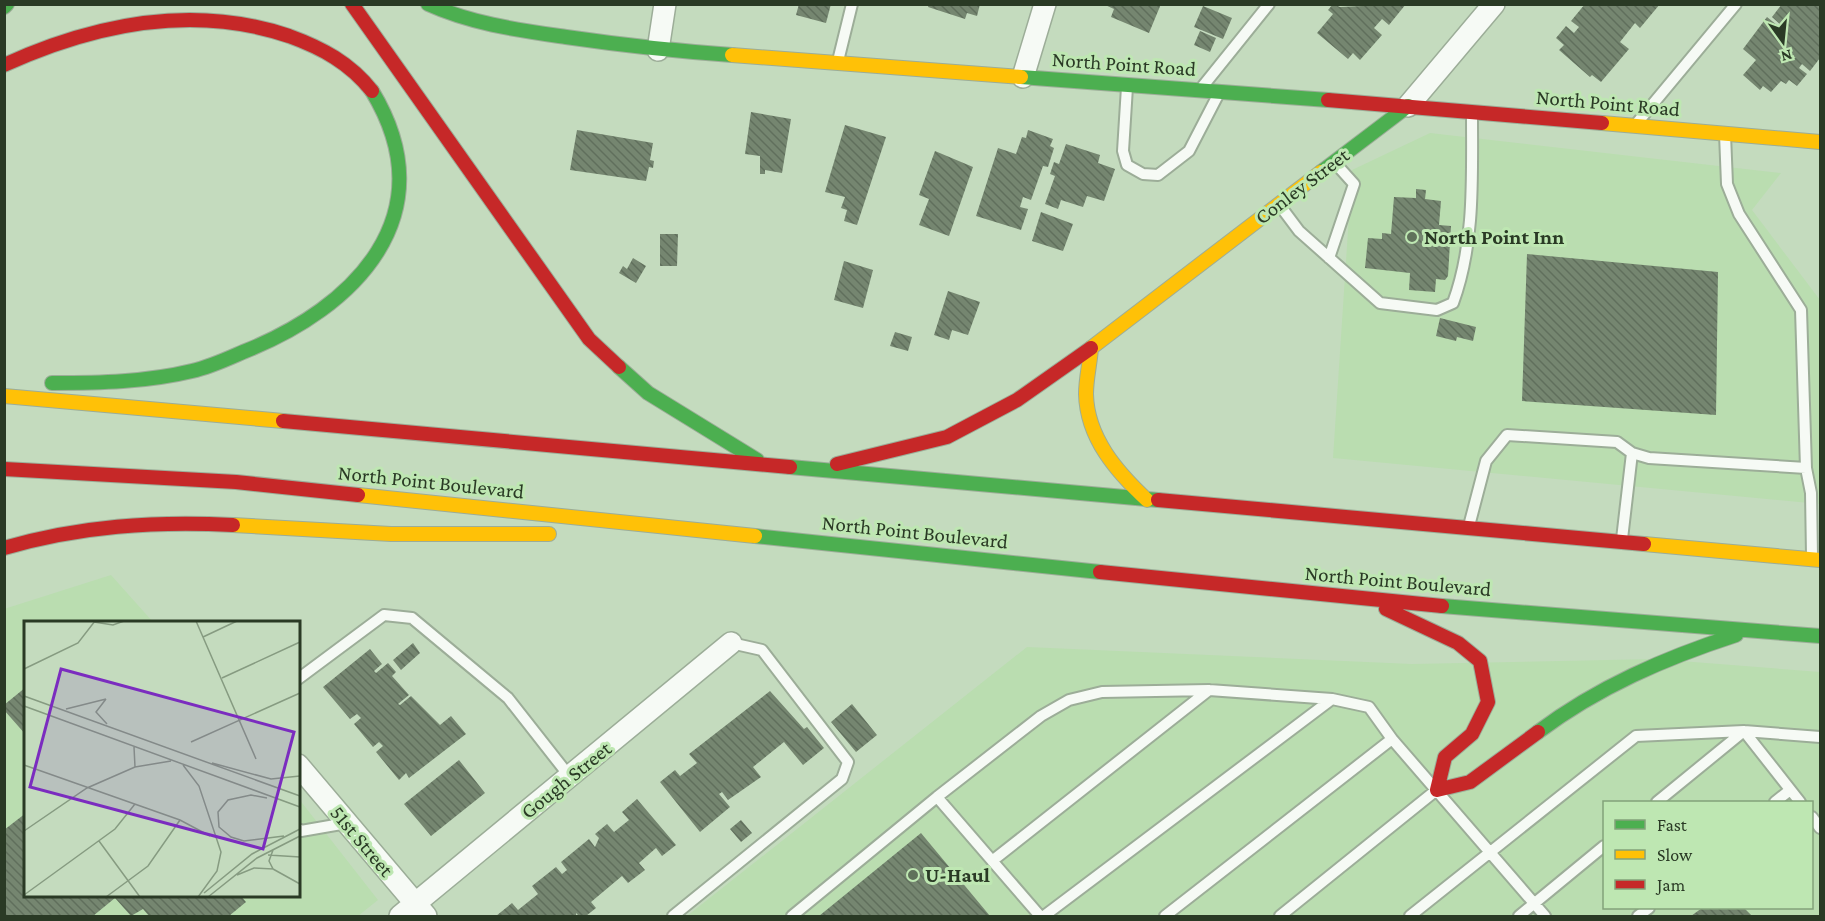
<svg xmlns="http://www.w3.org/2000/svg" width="1825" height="921" viewBox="0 0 1825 921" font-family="'Crimson Pro',serif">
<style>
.built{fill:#baddb0;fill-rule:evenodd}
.building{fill:url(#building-back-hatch)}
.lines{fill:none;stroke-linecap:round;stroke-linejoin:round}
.lane-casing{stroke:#9cad98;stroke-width:14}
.street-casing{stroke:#9cad98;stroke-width:24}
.fast-casing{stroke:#9cad98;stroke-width:16}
.slow-casing{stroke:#9cad98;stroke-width:16}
.jam-casing{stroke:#9cad98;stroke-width:16}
.lane{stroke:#f6faf5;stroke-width:10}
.street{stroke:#f6faf5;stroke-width:21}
.fast{stroke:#4caf50;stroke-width:14}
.slow{stroke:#ffc107;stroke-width:14}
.jam{stroke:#c62828;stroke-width:14}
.poi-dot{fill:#60725b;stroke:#bee7b2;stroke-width:2}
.labels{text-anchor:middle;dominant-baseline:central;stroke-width:6;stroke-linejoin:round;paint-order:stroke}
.street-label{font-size:21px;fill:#2a3a25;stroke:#bee7b2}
.poi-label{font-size:21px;font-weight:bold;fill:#2a3a25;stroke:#bee7b2;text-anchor:start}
.inset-road{fill:none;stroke:#869b81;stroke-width:1.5}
.view{fill:#7b2cbf;fill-opacity:0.15;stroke:#7b2cbf;stroke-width:3}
.inset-edge{fill:none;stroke:#2a3a25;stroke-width:3}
</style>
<defs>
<pattern id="building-back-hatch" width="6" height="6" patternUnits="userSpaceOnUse" patternTransform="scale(1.5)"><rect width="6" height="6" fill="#758670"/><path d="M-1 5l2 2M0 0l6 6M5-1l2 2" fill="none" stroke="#606f5c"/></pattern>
</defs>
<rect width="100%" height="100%" fill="#c4dbbe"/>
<path class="built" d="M1430 133 1781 173 1752 210 1820 300V504L1333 458 1352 170Z
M111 575 153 622H26V896H298L299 799 378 900 358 916H5L4 609Z
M1027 647 1412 664 1655 659 1820 672V916H687ZM1604 802H1812V908H1604Z"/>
<path class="building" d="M799 4H831L826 23 796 15Z
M929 4H980L977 16 967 13 965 19 928 7Z
M1103 4H1161L1149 33 1111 17 1114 9Z
M1333 4 1340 7 1406 4 1389 25 1382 19 1374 28 1382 35 1360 60 1353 53 1348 59 1317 33 1333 14 1328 10Z
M1585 4H1660L1640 28 1635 23 1620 42 1629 49 1601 82 1592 75 1590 77 1559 50 1564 45 1556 38 1566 26 1574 33 1579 27 1571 21Z
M1782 4H1820V58L1810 71 1802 64 1799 68 1807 74 1797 86 1789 80 1786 84 1781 81 1771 92 1763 86 1760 90 1743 75 1756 60 1743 49 1767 17 1782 29 1783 27 1772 17Z
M1203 6 1232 18 1223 39 1194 27Z
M1200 31 1216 38 1210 52 1194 45Z
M751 112 791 119 782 173 765 170V174H760V156L745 154Z
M845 125 886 137 857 225 844 221 847 210 841 208 845 197 825 192Z
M577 130 653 143 650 160 654 161 653 168 649 167 646 181 570 170Z
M1028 130 1053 139 1050 146 1054 148 1048 167 1043 166 1031 200 1023 197 1020 207 1028 209 1021 230 976 216 998 148 1016 154 1022 137 1026 138Z
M1066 144 1100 155 1098 163 1115 169 1104 201 1087 196 1083 207 1061 200 1058 209 1045 204 1055 176 1050 174 1054 162 1059 164Z
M935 151 973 167 949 236 919 225 929 199 919 195Z
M1416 189 1426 190 1425 199 1441 201 1439 225 1451 226 1448 276 1445 280 1436 279 1435 292 1409 290 1410 273 1365 268 1368 238 1382 239V233L1391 234 1394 197 1416 198Z
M1041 212 1073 224 1063 251 1032 241Z
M660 234H678L677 266H660Z
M1527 254 1718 272 1716 415 1522 401Z
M633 258 646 266 636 283 619 273 623 266 627 269Z
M844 261 873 270 863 308 834 300Z
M948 291 980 302 968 335 952 330 949 340 934 335Z
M1440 318 1476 327 1473 341 1457 337 1456 341 1436 336Z
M895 332 912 337 908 351 890 346Z
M413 643 420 653 401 670 393 660Z
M370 649 382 664 374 671 376 673 388 663 396 672 392 676 409 695 398 704 400 705 411 696 440 725 451 716 466 734 409 778 406 773 399 780 376 752 383 746 379 742 373 747 354 724 361 718 357 714 350 719 323 687Z
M26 687V735L4 710V705Z
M770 691 804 729 807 727 824 748 803 765 784 742 753 767 761 777 728 800 722 792 719 794 730 807 700 832 660 782 675 770 680 776 697 763 689 754Z
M852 704 877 735 856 752 831 722Z
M459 760 485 793 431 836 404 804Z
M637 799 676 845 662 856 656 848 639 863 645 870 628 883 622 876 591 902 596 908 586 916H579L576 913V916H496L512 903 518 910 538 894 532 886 556 867 562 874 567 870 561 862 589 839 595 847 599 838 595 834 607 824 614 832 629 820 622 812Z
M26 813V896H241L246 902 229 916H149L143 909 131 916 115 898 93 916H4V830Z
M741 820 752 833 741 842 730 829Z
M921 833 990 916H819Z
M1702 908H1744L1752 916H1691Z"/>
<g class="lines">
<g class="lane-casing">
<path id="lane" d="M838 61 852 4
M1203 86 1269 4
M1127 87 1123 151 1127 165 1143 174 1158 175 1189 151 1218 95
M1637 123 1736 4
M1725 134 1727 184 1739 214 1801 310 1806 468 1811 493 1812 556
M1281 207 1299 231 1380 303 1437 310 1453 303C1475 243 1472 178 1472 115
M1329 258 1354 184 1336 164
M1469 526 1486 461 1507 435 1617 442 1632 453 1649 458 1806 468
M1622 539 1632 453
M298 679 384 615 412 618 508 698 570 777
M1744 731 1800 802
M937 797 1040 916
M1657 802 1744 731
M1775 802 1790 790
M1812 817 1820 828
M298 829 301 831 347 823
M992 861 1209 690
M673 916 842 779 848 762 762 650 731 643
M792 916 937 797 1041 716 1069 700 1102 692 1209 690 1332 699 1369 707 1392 739 1545 916
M1044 916 1332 699
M1165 916 1392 739
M1280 916 1434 792
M1410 916 1636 736 1744 731 1820 737
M1519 916 1604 846
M1638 916 1649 908"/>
</g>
<g class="street-casing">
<path id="street" d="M658 50 665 4
M1023 77 1045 4
M1408 106 1494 4
M298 765 426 916
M400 916 731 643"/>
</g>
<g class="fast-casing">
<path id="fast" d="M428 4C472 24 518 30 566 37 621 45 676 51 732 55
M4 7 7 4
M1021 77 1328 100
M1321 172 1408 106
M619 367 648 393 757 460
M52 383C99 383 147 382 192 371 210 367 227 359 243 352 355 308 447 215 372 91
M790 467 1158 500
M755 536 1100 572
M1442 606 1820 636
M1538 732C1598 687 1665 658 1736 635"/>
</g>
<g class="slow-casing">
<path id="slow" d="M732 55 1021 77
M1602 123 1820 142
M1091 348 1321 172
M1091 348C1090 363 1086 379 1086 394 1087 438 1117 472 1147 500
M4 396 283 421
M358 495 755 536
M233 525 391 534H549
M1644 544 1820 560"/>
</g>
<g class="jam-casing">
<path id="jam" d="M352 4 589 339 619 367
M4 65C94 24 194 4 289 36 322 48 350 63 372 91
M1328 100 1602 123
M283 421 790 467
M837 464 947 437 1017 400 1091 348
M4 469 236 482 358 495
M1158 500 1644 544
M4 548C80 526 154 521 233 525
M1100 572 1442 606
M1386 609 1458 643 1480 661 1488 702 1472 734 1445 757 1437 790 1470 782 1538 732"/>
</g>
<use href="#lane" class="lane"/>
<use href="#street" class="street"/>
<use href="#fast" class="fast"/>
<use href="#slow" class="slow"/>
<use href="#jam" class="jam"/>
</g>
<g class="poi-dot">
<circle cx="1412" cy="237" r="6"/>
<circle cx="913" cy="875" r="6"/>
</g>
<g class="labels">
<g class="street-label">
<text transform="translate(1124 64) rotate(4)">North Point Road</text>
<text transform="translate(1608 103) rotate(5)">North Point Road</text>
<text transform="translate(1302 186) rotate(-37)">Conley Street</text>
<text transform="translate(431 482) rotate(6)">North Point Boulevard</text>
<text transform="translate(915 532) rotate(6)">North Point Boulevard</text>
<text transform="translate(1398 581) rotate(5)">North Point Boulevard</text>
<text transform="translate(566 780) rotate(-39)">Gough Street</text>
<text transform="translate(362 841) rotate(50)">51st Street</text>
</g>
<g class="poi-label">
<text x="1424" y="237">North Point Inn</text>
<text x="925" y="875">U-Haul</text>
</g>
</g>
<g transform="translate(24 621)">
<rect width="276" height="276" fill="#c4dbbe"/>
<path class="inset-road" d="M172 0 232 138M70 1 89 4 100 0M179 16 213 0M0 48 54 22 71 0M198 57 276 21M0 75 276 175M82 78 72 91 83 103M0 85 276 186M42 88 82 78M167 121 276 72M110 126 111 146M188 142 247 158 276 155M0 144 156 199 186 215M159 144 175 165 197 231 193 250 174 276M111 146 147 140M243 177 227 174 204 179 194 191 195 206 207 216 220 220 260 215M0 210 63 167 111 146M75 220 116 276M244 234 276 236M249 248 276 263M213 254 230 247 249 248 245 240 249 229M180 272 228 233 276 208M0 274 91 208 111 183M82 276 124 245 156 199M184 276 233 237 276 215"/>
<path class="view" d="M37 48 270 111 239 228 6 166Z"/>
<rect width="276" height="276" class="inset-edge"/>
</g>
<rect width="1825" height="921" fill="none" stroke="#2a3a25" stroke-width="12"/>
<rect x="1603" y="801" width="210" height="108" fill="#bee7b2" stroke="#83a27a" stroke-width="1.5"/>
<rect x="1615" y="820" width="30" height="9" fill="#4caf50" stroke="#83a27a" stroke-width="1.5"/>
<text x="1657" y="831" font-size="18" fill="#2a3a25">Fast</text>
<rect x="1615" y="850" width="30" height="9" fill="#ffc107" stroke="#83a27a" stroke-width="1.5"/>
<text x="1657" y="861" font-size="18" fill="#2a3a25">Slow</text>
<rect x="1615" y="880" width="30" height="9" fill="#c62828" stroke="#83a27a" stroke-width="1.5"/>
<text x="1657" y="891" font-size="18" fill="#2a3a25">Jam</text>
<g transform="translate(1783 42) rotate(165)" stroke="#bee7b2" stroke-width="4.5" paint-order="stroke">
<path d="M0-4.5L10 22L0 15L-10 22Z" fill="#2a3a25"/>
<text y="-9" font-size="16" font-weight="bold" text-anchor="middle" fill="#2a3a25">N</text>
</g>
</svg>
